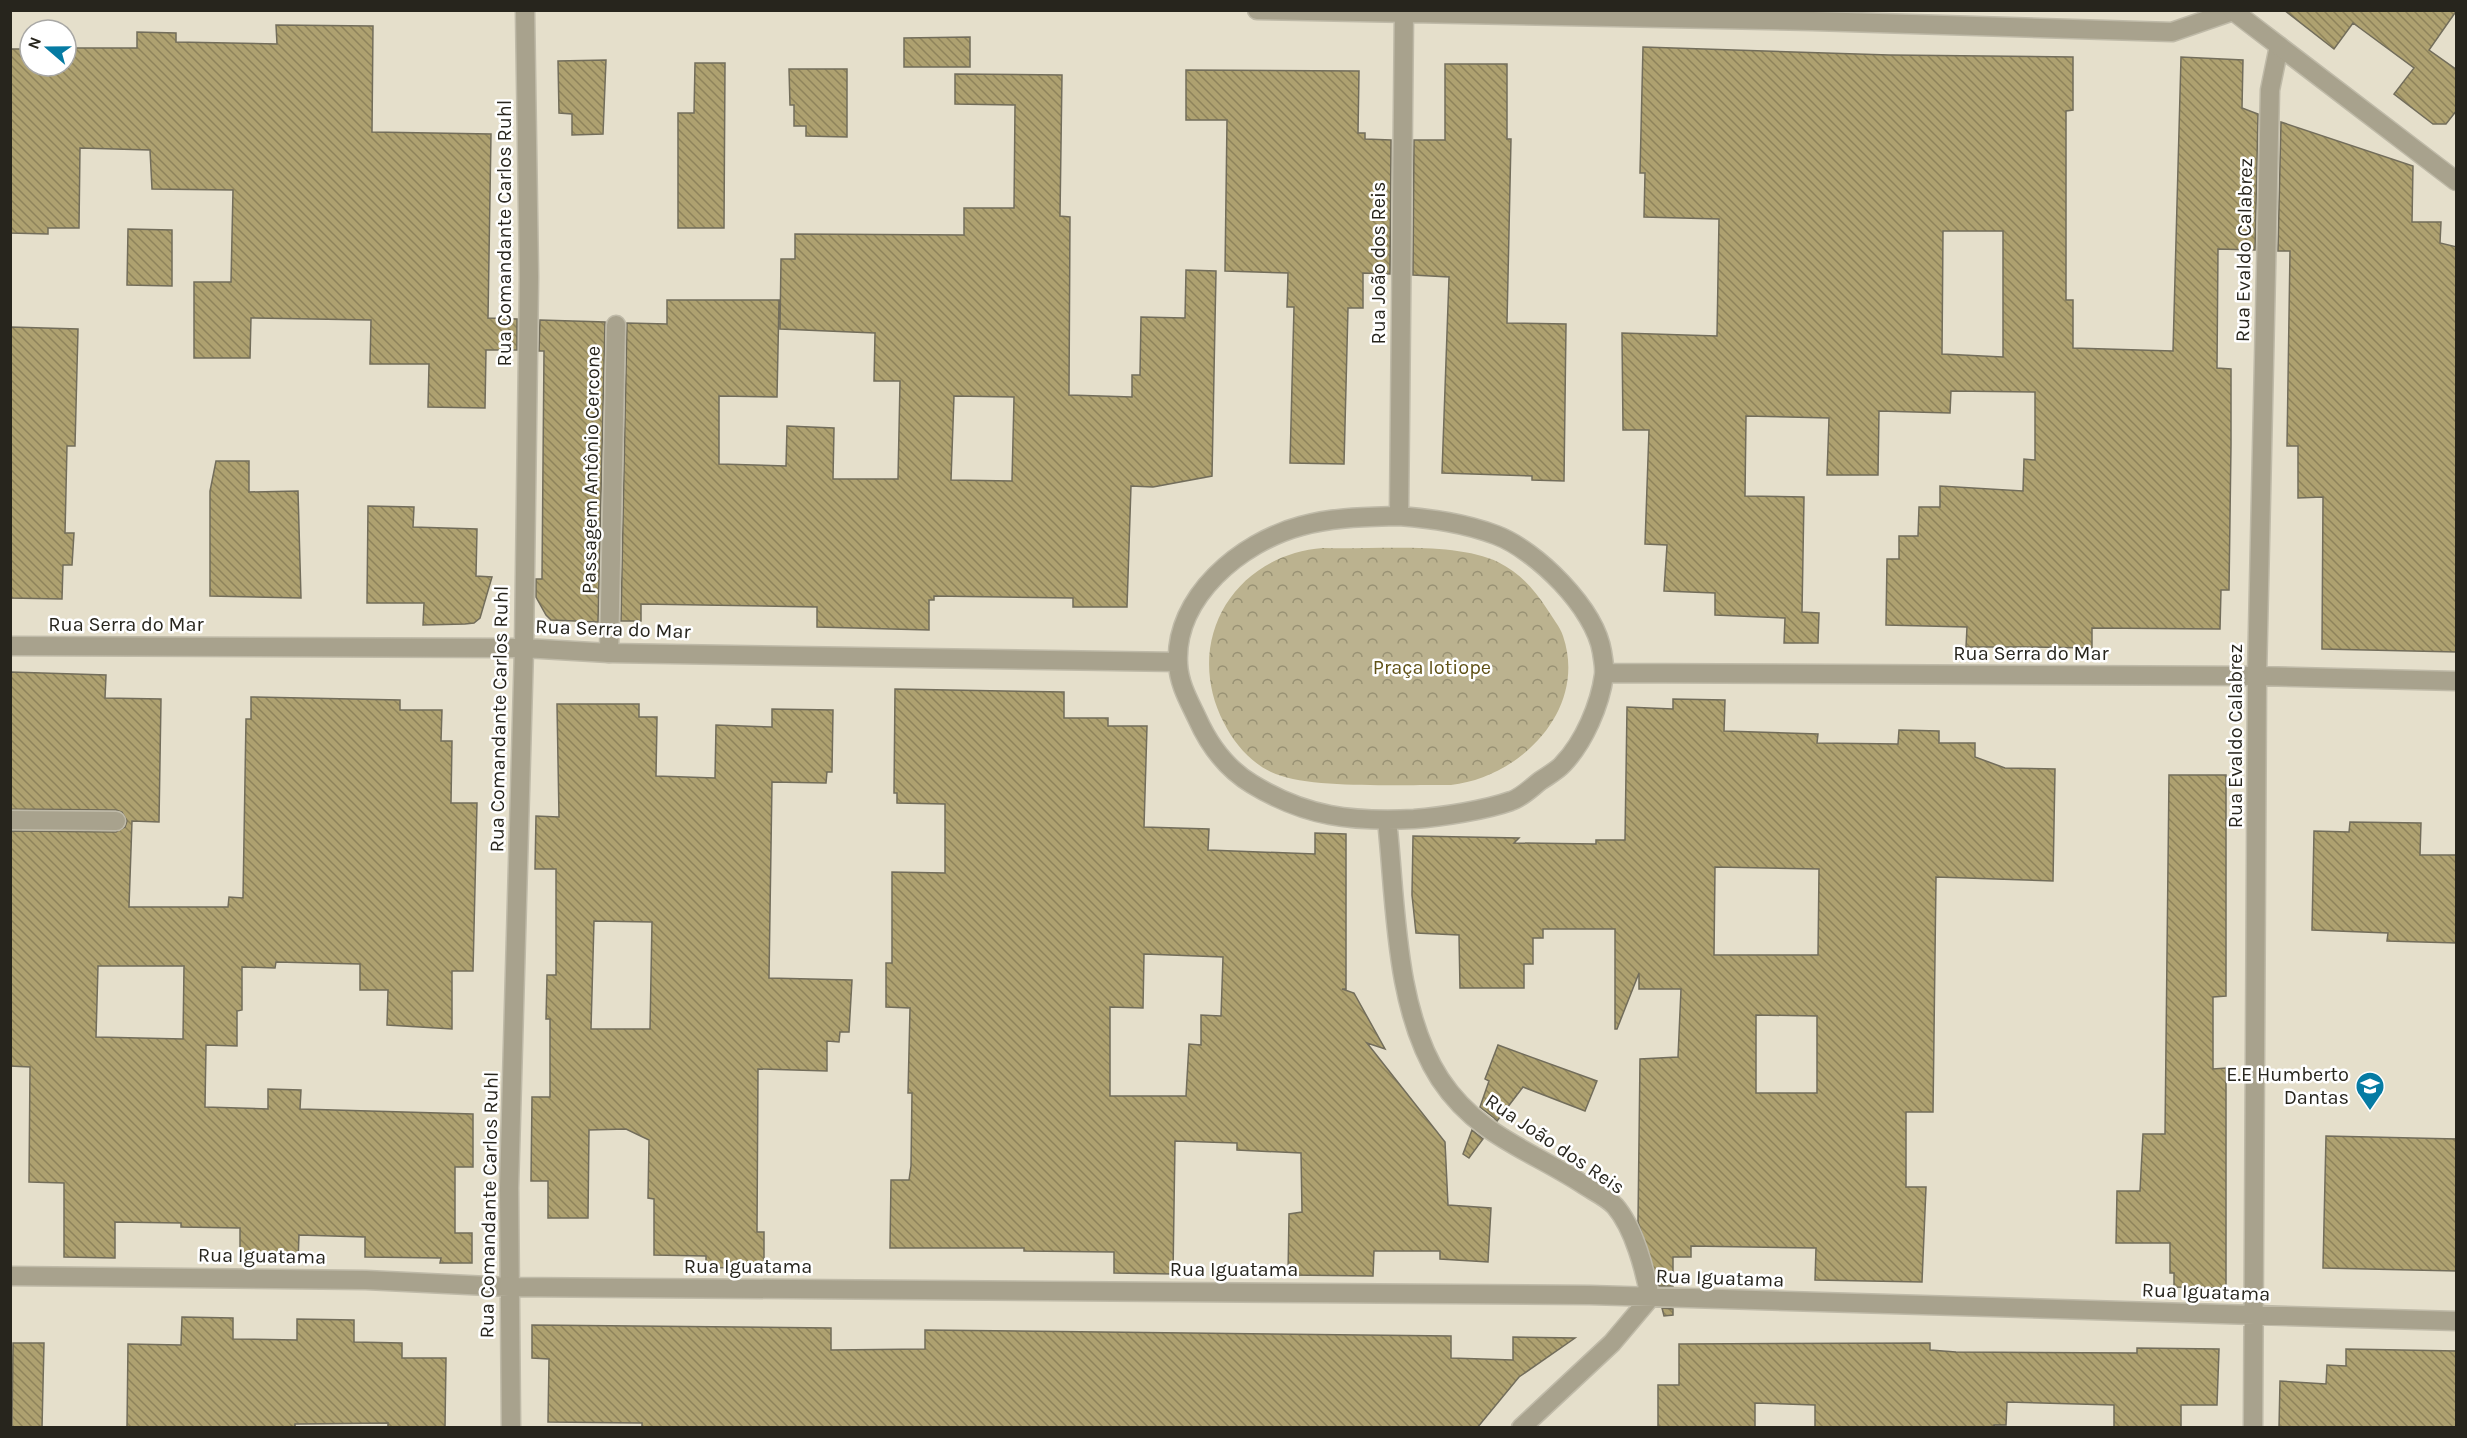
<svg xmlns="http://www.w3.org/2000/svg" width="2467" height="1438" viewBox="0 0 2467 1438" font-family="Karla,sans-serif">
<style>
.park{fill:url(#park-crowns)}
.building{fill:url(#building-back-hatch);stroke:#726d5b;stroke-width:1.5;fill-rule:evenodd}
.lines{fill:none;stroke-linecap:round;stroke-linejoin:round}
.service-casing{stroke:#bfbaa8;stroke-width:21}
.minor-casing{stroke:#bfbaa8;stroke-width:21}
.tertiary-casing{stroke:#bfbaa8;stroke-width:21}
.service{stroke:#a8a28d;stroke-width:18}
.minor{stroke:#a8a28d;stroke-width:18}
.tertiary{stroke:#a8a28d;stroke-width:18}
.labels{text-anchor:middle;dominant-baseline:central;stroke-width:5;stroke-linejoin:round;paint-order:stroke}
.street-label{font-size:20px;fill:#27251d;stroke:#fff}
.park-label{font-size:20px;fill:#605217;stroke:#fff}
.poi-label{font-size:20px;fill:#27251d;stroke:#fff;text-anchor:end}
</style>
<defs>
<pattern id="park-crowns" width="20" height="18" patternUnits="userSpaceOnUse" patternTransform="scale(1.5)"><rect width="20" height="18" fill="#bbb28f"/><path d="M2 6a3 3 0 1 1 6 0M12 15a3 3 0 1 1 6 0" fill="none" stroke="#989174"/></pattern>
<pattern id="building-back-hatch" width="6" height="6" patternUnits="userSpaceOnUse" patternTransform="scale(1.5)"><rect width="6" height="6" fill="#aea170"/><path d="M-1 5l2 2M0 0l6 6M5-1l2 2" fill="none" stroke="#8e835b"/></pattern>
</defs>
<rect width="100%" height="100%" fill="#e5dfcb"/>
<path class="park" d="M1323 548C1372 550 1455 541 1498 562 1520 573 1534 589 1547 609 1552 617 1560 627 1563 636 1588 709 1521 777 1451 785 1406 784 1308 790 1271 772 1250 762 1234 743 1224 723 1182 642 1233 555 1323 548Z"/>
<path class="building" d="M2284 10H2457L2429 50 2457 70V110L2446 124H2433L2394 94 2414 68 2353 23 2334 49Z
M276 25 373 26 372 132 491 134 488 318 517 319V350H486L485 408 428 407 429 364H370L371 320 251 318 250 358H194V282H231L233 190 152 189 150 150 80 148 79 228H48V234L10 233V49H30V66H66V48H137V32L176 33V42L277 44Z
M970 37V67H904V38Z
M1643 47 1889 55 2073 57V110L2066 111V300H2073V348L2173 351 2181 57 2243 60 2242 108 2258 114 2255 250 2218 249 2217 368 2231 369V445L2229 590H2221L2220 629 2092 628V648L2024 647H1966L1967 627 1886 625 1887 559H1899V536H1918L1919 507H1940V486L2023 491 2024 459 2035 460V392L1951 391 1950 413 1879 411 1878 475H1827L1829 418 1746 416 1745 496 1804 497 1802 612 1819 613 1818 643H1784L1785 618 1715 615V593L1664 591 1667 545 1645 544 1649 430H1623L1622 333 1717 336 1719 219 1644 217 1645 173H1640ZM1943 231H2003V357L1942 354Z
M606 60 603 134 572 135V114L559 113 558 61Z
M695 63H725L724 228H678V113H694Z
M1445 64H1507V139H1511L1507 323 1566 324 1564 481 1532 480V476L1442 473 1449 277 1413 275 1414 140H1445Z
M789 69H847V137L806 136V126H794V105H790Z
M1186 70 1359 71 1358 133H1365V139L1391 140 1390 274 1363 273V308H1348L1344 464 1290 463 1294 307H1287L1288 273 1225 271 1227 120H1186Z
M955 74 1062 75 1060 216 1070 217 1069 395 1132 397V375H1140L1141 317 1185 318 1186 270 1216 271 1212 476 1153 487 1131 486 1127 607H1073V598L934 596V600H929V630L817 627V607L641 604V621H621L627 323 667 324V300H779L777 397 719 396V464L786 466 787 426 834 428 833 479H898L900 381H874L875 333 780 329 781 259H795V234L964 235V208H1014L1015 105 955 104ZM954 396 1014 397 1012 481 951 480Z
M2281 122 2413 166 2412 222H2441L2440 243 2457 247V652L2322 649 2323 497 2298 498V446H2287L2290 251H2278Z
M128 229 172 230V286L127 285Z
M540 320 605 322 598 622 551 620 546 615 536 597V579H542L544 351H539Z
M10 327 78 329 75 446H67L65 533H74L72 565H63L62 599 10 598Z
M216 461H249V492L298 491 301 598 210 596V491Z
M368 506 414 507 413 527 477 529 476 576 492 577 480 618 474 623 465 624 423 625 424 603H367Z
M10 672 106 675 105 698 161 699 159 822 132 821 129 907H228L229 897 243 898 246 719H251V697L400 700V710H442L441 741H452L451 803H477L473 971H452V1029L387 1025 388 990H360V964L276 962 275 968 242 967V1010L237 1011V1046L206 1045 205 1107 268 1109V1089L301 1090 300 1109 473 1114V1167H455V1233H472V1263H440L441 1258 365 1257V1237L299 1235 298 1261 240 1260V1228L181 1227V1223L115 1222V1258L64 1257V1183L29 1182 30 1067 10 1066V831L116 832 125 827 127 821 122 812 116 810 10 809ZM98 966H184L183 1039 96 1037Z
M895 689 1064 692V718H1108V726H1147L1144 827 1209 829 1208 850 1315 854V833L1346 834V989H1342L1354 993 1385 1049 1367 1043 1445 1142 1448 1205 1491 1208 1488 1262 1440 1259V1251H1374L1373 1276 1288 1275 1289 1214 1302 1212 1301 1153 1237 1150V1143L1175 1141 1173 1274 1114 1273V1252L1024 1251V1248H890L891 1180H909L911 1166 912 1093H908L910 1008 886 1007V963H892V872L945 873V804L897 803V793H894ZM1144 954 1223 957 1221 1016 1201 1015V1045L1189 1044 1186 1096H1110V1007L1143 1008Z
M1673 699 1725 700 1724 731 1818 734 1817 743 1898 744 1899 730 1939 731V743H1975V757L2005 768 2055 769 2053 881 1936 877 1933 1112H1906V1187H1926L1922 1282 1815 1280 1816 1248 1691 1246V1257H1673V1286H1659L1638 1222 1640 1059 1678 1057 1681 989H1639V973L1617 1029H1615V929H1543V938H1533V964H1524V988H1460L1459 935 1416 933 1412 895 1413 836 1519 838 1514 843 1596 844V840H1625L1627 707 1673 709ZM1715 867 1819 869 1818 955H1714ZM1756 1015 1817 1016V1093H1756Z
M557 704H639V717H657L656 776 715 778 716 725 772 727V709L833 710 832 772H827L826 783 772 782 769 978 852 980 849 1032H840L839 1042 827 1041V1071L758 1069 757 1232H764V1267L706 1268V1256L654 1255V1199L648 1198 649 1140 626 1129 589 1130 588 1218H548V1181H531L532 1097H550V1019H546L547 975H556V869H535L536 816 559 817ZM594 921 652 922 650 1029H591Z
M2169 775H2226V996L2213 997V1069L2226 1068V1288L2174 1287V1273H2170V1243H2116L2117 1191H2140L2143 1134H2165Z
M2350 822 2421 823 2420 855H2457V943L2387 941 2388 933 2312 930 2314 831 2349 832Z
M1498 1045 1597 1081 1585 1111 1523 1087 1497 1121 1494 1118 1480 1107 1489 1081 1485 1079Z
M1472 1130 1483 1139 1469 1158 1463 1154Z
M2326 1136 2457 1139V1271L2323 1268Z
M1662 1308 1673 1309V1315L1664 1316Z
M182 1317 233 1318V1339L297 1340V1319L354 1320V1342L402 1343V1358H446L445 1428H388V1423L295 1424V1428H127L128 1344 181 1345Z
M532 1325 831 1328V1350L925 1349V1330L1451 1336V1358L1513 1360V1337L1575 1338 1519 1377 1477 1428H642V1423L548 1422 549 1359 532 1358Z
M13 1343H44L42 1428H12Z
M1930 1343V1350L1956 1352 2137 1353V1348L2219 1349 2217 1405H2181V1428H2114V1405L2007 1402 2006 1425H1994V1428H1815V1405L1755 1403V1428H1658V1385H1679V1344Z
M2346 1349 2457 1351V1428H2279L2280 1381 2326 1384 2327 1365 2346 1366Z"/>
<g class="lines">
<g class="service-casing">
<path id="service" d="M609 653 616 325"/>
</g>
<g class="minor-casing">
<path id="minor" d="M1257 10 1813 21 2172 32 2233 11
M1399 516C1433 519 1464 523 1496 535 1536 550 1595 608 1602 652 1603 659 1605 668 1604 675 1600 705 1584 742 1563 764 1557 771 1547 776 1540 781 1531 788 1521 798 1511 801 1486 810 1441 817 1414 819 1352 822 1306 817 1252 784 1227 769 1209 745 1197 718 1189 701 1179 684 1178 664 1174 597 1241 542 1301 526 1332 517 1367 517 1399 516Z
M1399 516 1404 10
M10 646 524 648 609 653 1178 662
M1605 673 2257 676 2456 681
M10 820 116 821
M1387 820C1396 902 1394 1008 1440 1079 1477 1135 1528 1149 1581 1183 1591 1190 1607 1197 1615 1206 1634 1228 1645 1270 1650 1298L1612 1343 1521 1428
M10 1276 366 1280 509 1287 1590 1295 2456 1321
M511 1428 509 1188 524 648 529 277 525 10
M2253 1428 2257 676 2270 90 2279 46"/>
</g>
<g class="tertiary-casing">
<path id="tertiary" d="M2232 10 2456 181"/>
</g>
<use href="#service" class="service"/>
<use href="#minor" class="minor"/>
<use href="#tertiary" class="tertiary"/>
</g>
<defs>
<g id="school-pin" transform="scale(1.5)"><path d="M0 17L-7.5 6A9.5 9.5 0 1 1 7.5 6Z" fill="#057ba3" stroke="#fff"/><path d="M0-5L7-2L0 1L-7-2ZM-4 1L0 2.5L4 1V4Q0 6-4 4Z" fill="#fff"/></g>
</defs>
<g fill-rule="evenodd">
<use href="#school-pin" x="2370" y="1086"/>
</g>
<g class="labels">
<g class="street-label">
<text transform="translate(504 233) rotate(-90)">Rua Comandante Carlos Ruhl</text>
<text transform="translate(2244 250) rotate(-89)">Rua Evaldo Calabrez</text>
<text transform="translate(1378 263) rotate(-90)">Rua João dos Reis</text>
<text transform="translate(591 470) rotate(-89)">Passagem Antônio Cercone</text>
<text x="126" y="624">Rua Serra do Mar</text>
<text transform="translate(613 629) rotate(2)">Rua Serra do Mar</text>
<text x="2031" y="653">Rua Serra do Mar</text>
<text transform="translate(499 719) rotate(-89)">Rua Comandante Carlos Ruhl</text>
<text transform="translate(2235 736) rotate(-90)">Rua Evaldo Calabrez</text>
<text transform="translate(1555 1144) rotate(34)">Rua João dos Reis</text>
<text transform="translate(489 1205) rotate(-89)">Rua Comandante Carlos Ruhl</text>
<text transform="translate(262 1256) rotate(1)">Rua Iguatama</text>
<text x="748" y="1266">Rua Iguatama</text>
<text x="1234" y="1269">Rua Iguatama</text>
<text transform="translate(1720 1278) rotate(2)">Rua Iguatama</text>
<text transform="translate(2206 1292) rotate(2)">Rua Iguatama</text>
</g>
<g class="park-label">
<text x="1432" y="667">Praça Iotiope</text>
</g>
<g class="poi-label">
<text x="2349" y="1074">E.E Humberto<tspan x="2349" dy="23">Dantas</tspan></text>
</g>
</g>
<rect width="2467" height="1438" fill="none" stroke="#27251d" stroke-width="24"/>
<g transform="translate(48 48) rotate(290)"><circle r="28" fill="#ffffff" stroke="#a9a8a5" stroke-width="1.5"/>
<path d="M0-4.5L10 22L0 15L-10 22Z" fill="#057ba3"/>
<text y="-9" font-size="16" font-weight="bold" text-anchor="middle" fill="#27251d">N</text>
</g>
</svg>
